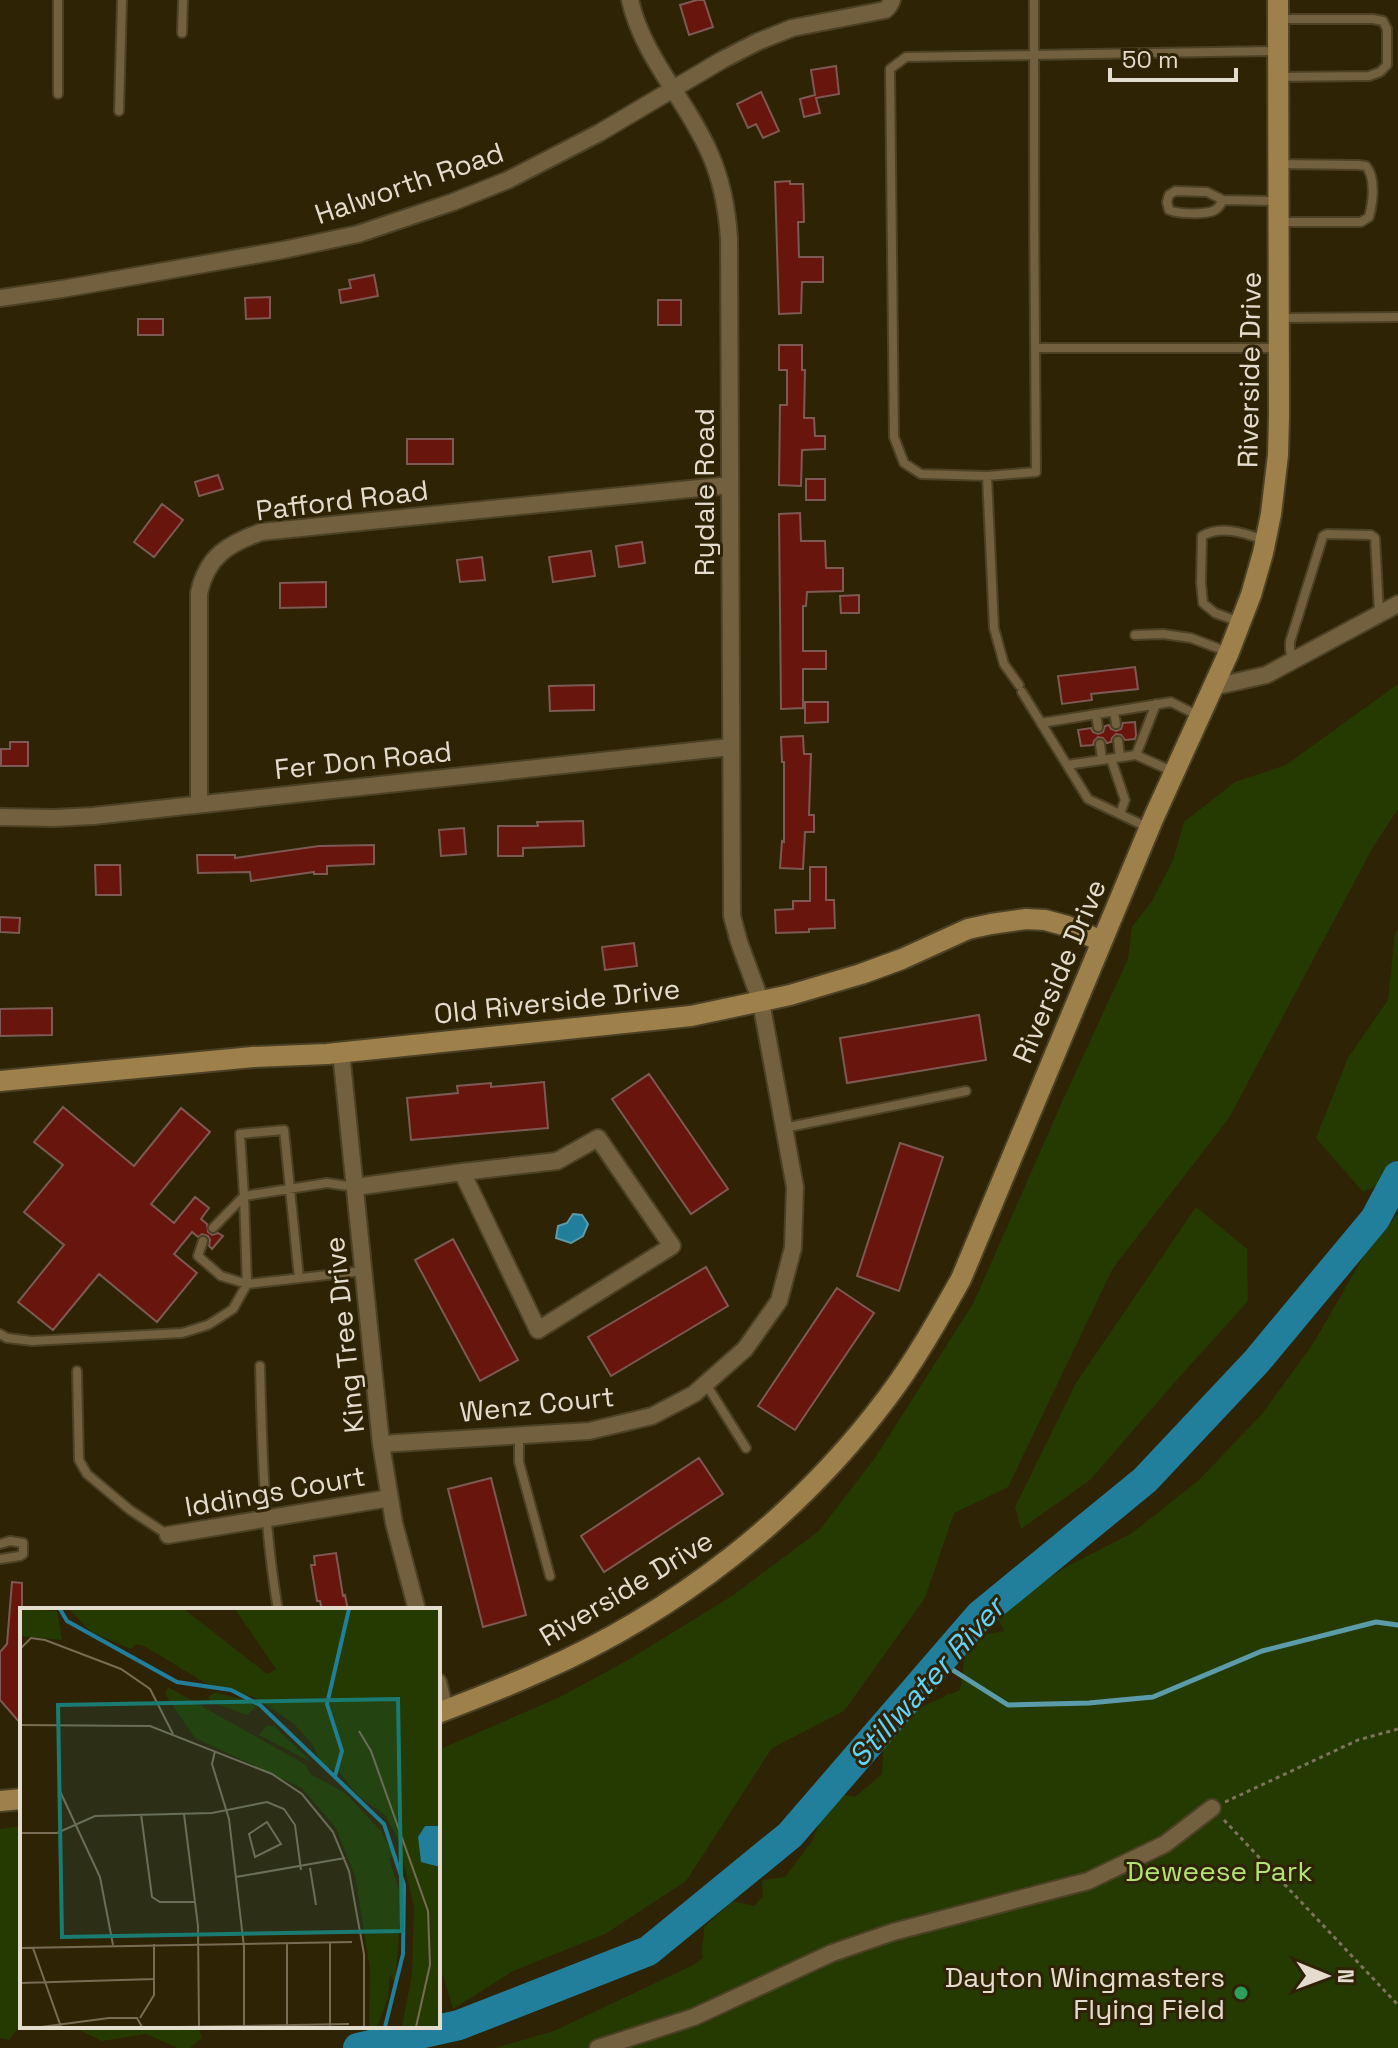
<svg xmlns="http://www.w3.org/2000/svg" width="1398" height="2048" viewBox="0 0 1398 2048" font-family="'Space Grotesk',sans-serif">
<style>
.green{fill:#253a00}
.water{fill:#217f9c;stroke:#5c9baa;stroke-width:2}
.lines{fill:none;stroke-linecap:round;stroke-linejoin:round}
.stream{stroke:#5c9baa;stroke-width:5}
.river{stroke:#217f9c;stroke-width:30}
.building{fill:#68150d;stroke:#7c5953;stroke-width:2}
.lane-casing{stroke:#4c4125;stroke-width:12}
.street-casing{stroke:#4c4125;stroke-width:20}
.secondary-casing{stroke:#4c4125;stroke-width:24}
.path{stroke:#7e745c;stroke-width:3;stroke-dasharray:4 4;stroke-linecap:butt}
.lane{stroke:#72603f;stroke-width:8}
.street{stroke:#72603f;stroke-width:16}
.secondary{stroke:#9e804b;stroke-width:20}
.leisure-dot{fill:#2e9e5b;stroke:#2f2305;stroke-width:3}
.labels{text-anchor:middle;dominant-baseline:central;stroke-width:6;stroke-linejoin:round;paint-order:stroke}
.street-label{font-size:28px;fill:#e4dccc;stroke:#2f2305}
.park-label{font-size:28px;fill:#b4e375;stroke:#2f2305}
.poi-label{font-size:28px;fill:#e4dccc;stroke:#2f2305;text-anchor:end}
.water-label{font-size:30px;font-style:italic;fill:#61d5fd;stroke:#2f2305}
.inset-river{fill:none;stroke:#217f9c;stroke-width:4}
.inset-road{fill:none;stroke:#776d55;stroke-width:2}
.view{fill:#1a7b73;fill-opacity:0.15;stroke:#1a7b73;stroke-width:4}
.inset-edge{fill:none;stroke:#e4dccc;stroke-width:4}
</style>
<rect width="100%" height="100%" fill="#2f2305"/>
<path class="green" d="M1398 684V809L1373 847 1229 1118 1113 1268 1008 1487 954 1513 925 1598 844 1711 772 1748 686 1881 605 1934 513 1971 453 2009 443 1975 438 1976V1750L560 1697 628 1660 732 1596 819 1531 875 1458 974 1302 1062 1102 1128 959 1132 927 1152 901 1173 860 1184 822 1235 782 1286 765Z
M1398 930V1161L1394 1178 1363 1192 1316 1138 1348 1058 1388 1000 1395 933Z
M1196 1207 1247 1249 1248 1301 1175 1382 1090 1480 1021 1529 1015 1507 1076 1383Z
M1398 1213V2048H495L554 2031 693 1965 703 1958C700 1948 705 1938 704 1927L733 1901 754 1906 763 1896 762 1880 785 1877 813 1840 821 1818 818 1795 833 1792 855 1797 882 1774 884 1738 914 1710 944 1697 948 1693 951 1694 960 1690 967 1638 1004 1631 990 1603 1010 1580 1035 1587 1066 1567 1132 1533 1199 1480 1262 1414 1313 1344 1366 1252Z
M22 1826V2023L9 2040 0 2038V1829Z
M71 2026H241L240 2030H199L202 2038 190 2048H178L146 2034 102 2041Z"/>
<path class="water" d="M573 1214 582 1215 588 1224 583 1236 571 1243 556 1238 558 1226 567 1223Z"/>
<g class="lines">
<path class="stream" d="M940 1662 1008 1705 1089 1703 1153 1697 1262 1651 1376 1622 1398 1625"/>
<path class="river" d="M358 2048 459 2025 648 1951 790 1835 980 1615 1145 1480 1256 1362 1375 1219 1398 1176"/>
</g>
<path class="building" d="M697 0H704L713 27 689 35 680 5Z
M836 66 839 94 816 98 820 113 804 117 800 99 815 95 811 70Z
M761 92 779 131 763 138 756 124 748 128 737 104Z
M790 181V184H803L804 222H798L799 257H823V282H802L801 313 779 314 775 182Z
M374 275 378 296 341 303 339 290 351 288 349 280Z
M270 297V318L246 319 245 298Z
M658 300H681V325H658Z
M138 319H163V335H138Z
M779 345H802V370H805L804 418H814L815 436H825V449L802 450 801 486 779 485 780 405H787V370H779Z
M407 439H453V464H407Z
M218 475 223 489 199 496 195 482Z
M806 479H825V500H806Z
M162 504 183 520 154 557 134 542Z
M800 513 801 541H825L826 568H843V591L807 592 806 606H803V651H826V669H803V708L781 709 779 514Z
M642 542 645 563 619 567 616 546Z
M591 551 595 576 553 582 549 557Z
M482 557 485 580 460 582 457 560Z
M326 582V607L280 608V583Z
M859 595V613H841L840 596Z
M1135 667 1138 689 1091 694 1092 700 1062 704 1058 676Z
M594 685V710L550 711 549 686Z
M805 702H828V722L805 723Z
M1135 722 1136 735 1135 739 1125 740 1121 735 1116 734 1112 738 1111 742 1107 743 1103 738 1098 737 1094 741 1093 745 1081 746 1078 730 1091 728 1093 732 1098 734 1103 732 1105 726 1109 725 1111 729 1116 731 1121 729 1123 723Z
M803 736 804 754H811L809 815H814V832H805L803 869 780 868 782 841 784 842V762H782L781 737Z
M10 742H28V766H1V749H10Z
M583 821 584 846 523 848V856H498V826H538L537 822Z
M464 828 466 854 441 856 439 830Z
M374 845V864L327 866V874H314V872L251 881 250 872 198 873 197 855H235V858L319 846Z
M95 865H120L121 895H96Z
M810 867H826V900H834L835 928 809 929V932L776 933 775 910 793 909V901H810Z
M0 917 20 918 19 933 0 932Z
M634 943 637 966 605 970 602 947Z
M52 1008V1035L0 1036V1009Z
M979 1015 986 1060 847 1083 840 1038Z
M649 1074 728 1189 691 1214 612 1099Z
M544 1082 548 1128 411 1140 407 1098 458 1093 457 1086 491 1083V1087Z
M63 1107 134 1166 181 1108 210 1132 151 1204 174 1223 195 1197 209 1208 201 1219 207 1224 208 1232 212 1235 218 1233 223 1236 212 1249 209 1246 210 1240 208 1236 202 1234 198 1237 192 1232 174 1254 197 1273 157 1322 99 1274 53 1330 18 1302 64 1245 24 1212 63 1165 34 1142Z
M900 1143 943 1157 899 1291 857 1276Z
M453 1239 518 1360 480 1381 415 1260Z
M706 1267 728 1306 611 1376 588 1337Z
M837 1288 874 1313 795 1430 758 1406Z
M699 1458 723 1494 604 1572 581 1536Z
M491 1478 526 1615 483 1627 448 1489Z
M336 1553 343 1596 345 1595 348 1610H322L320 1601H317L311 1565H315L314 1556Z
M12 1582 22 1583V1725L0 1700V1652L7 1644Z"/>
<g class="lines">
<g class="lane-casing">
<path id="lane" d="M58 0V94
M1034 0C1034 157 1034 315 1036 472L987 476 921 474 904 463 894 437 890 69 906 57 1278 51
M1279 19H1373L1383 21 1387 29V65L1380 72 1369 76 1279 77
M182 33 183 0
M119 111 122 0
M1279 164 1358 165 1366 166C1376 178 1373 202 1369 217L1361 222H1280
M1223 200C1221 204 1218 208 1215 210 1207 215 1177 214 1169 210L1167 202 1169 195 1175 191 1207 192 1223 200 1278 201
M1280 318 1398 317
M1035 348H1278
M987 476 994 628 1004 664 1019 685
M1240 622 1215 613 1203 603 1201 583 1202 536C1222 525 1244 533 1265 540
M1135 635 1163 634 1191 638 1228 652
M1292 661 1290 649V642L1323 536 1327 534 1371 535 1375 538 1379 612
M1022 692 1088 799 1149 828
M1114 711 1116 724
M1096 714 1098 727
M1041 723 1171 702 1199 716
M1118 741 1120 757
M1100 744 1102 760
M1136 755 1156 704
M1111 759 1125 800 1120 814
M1067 765 1136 755 1174 772
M784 1128 966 1091
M203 1241 198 1256 221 1276 247 1284 363 1271
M299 1278 284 1130 240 1134 244 1196 327 1183 355 1187
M0 1334 7 1338 32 1341 182 1333 208 1325 233 1309 247 1284 244 1196 213 1228
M260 1366C262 1448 264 1529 278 1610
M77 1371 79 1460 87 1474 130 1510 168 1535
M706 1384 746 1448
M519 1436V1462L550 1576
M0 1544 10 1541 23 1543V1554L20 1556 0 1559"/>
</g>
<g class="street-casing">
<path id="street" d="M0 298 62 289 283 250 358 234 453 202 508 180 599 133 722 60 757 42 792 28 885 10 889 6 892 0
M1213 687 1266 675 1398 604
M199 804V593C207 556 228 544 261 532L730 485
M0 817 54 818 93 816 730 747
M341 1052 381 1444 394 1523 417 1610
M598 1138 672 1246 538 1330 462 1172 557 1161Z
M356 1187 462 1172
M381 1444 589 1431 652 1416 694 1394 745 1349 779 1301 793 1248 795 1187 761 1002 739 942 732 916 729 238C727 209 722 181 710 154 687 100 643 58 630 0
M168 1535 390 1498
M438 1682 445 1710
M598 2048 694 2017 832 1953 893 1932 1088 1881 1165 1844 1212 1808"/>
</g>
<g class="secondary-casing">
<path id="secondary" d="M0 1081 253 1057 327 1054 691 1016 790 995 861 974 902 959 968 929 991 924 1026 919 1045 920 1067 926 1101 941
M438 1713C472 1700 506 1687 539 1672 676 1612 798 1517 887 1398 915 1361 938 1320 961 1279L1154 817 1229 652 1251 595 1263 553 1271 514 1278 455 1279 416 1278 0
M0 1801 22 1799"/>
</g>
<path class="path" d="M1225 1802 1358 1740 1398 1729
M1224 1820 1398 2005"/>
<use href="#lane" class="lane"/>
<use href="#street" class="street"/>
<use href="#secondary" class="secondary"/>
</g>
<circle class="leisure-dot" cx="1241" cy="1993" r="8"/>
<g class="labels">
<g class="street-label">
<text transform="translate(409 183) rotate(-19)">Halworth Road</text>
<text transform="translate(1249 370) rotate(-89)">Riverside Drive</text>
<text transform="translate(704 492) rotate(-90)">Rydale Road</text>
<text transform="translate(342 500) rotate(-7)">Pafford Road</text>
<text transform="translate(363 760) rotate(-6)">Fer Don Road</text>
<text transform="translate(1059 971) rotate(-67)">Riverside Drive</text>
<text transform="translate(557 1001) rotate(-6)">Old Riverside Drive</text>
<text transform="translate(344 1335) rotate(-96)">King Tree Drive</text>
<text transform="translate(537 1404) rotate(-6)">Wenz Court</text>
<text transform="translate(275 1491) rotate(-10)">Iddings Court</text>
<text transform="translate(626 1588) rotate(-31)">Riverside Drive</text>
</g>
<g class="park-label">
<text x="1219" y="1871">Deweese Park</text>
</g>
<g class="poi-label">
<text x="1225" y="1977">Dayton Wingmasters<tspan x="1225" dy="32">Flying Field</tspan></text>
</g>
<g class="water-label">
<text transform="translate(926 1682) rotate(-48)">Stillwater River</text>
</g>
</g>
<g transform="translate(20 1608)">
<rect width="420" height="420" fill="#2f2305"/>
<path d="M0 1 37 3 42 32 0 28ZM49 1H164L247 66 256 61 215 1H420V419H382L392 366 394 299 378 231 365 207 338 188 320 165 301 157 293 137 273 115 236 90 185 75 126 39 117 36 111 41 71 24ZM148 79 286 157 290 166 324 184 361 223 374 248 369 250 382 292 375 375 370 367 368 390 357 419H349L350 361 335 268 316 220 282 180 175 130 145 86ZM195 84 233 94 236 99 227 107 193 95 188 89ZM246 118H254L293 155 239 127Z" fill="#253a00"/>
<path d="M405 218H420V259L401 254 398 229Z" fill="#217f9c"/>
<path class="inset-river" d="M40 1 47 13 157 74 211 82 240 97 364 216 384 277 383 346 365 419M315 168 322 143 307 96 329 1"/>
<path class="inset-road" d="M0 41 11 30 25 32 101 61 130 81 153 126M0 117 130 118 252 166 282 186 313 224 329 263 344 346V419M339 123 351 143 408 303 410 357 396 419M195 143 192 156 209 211 224 339V419M39 181 80 269 93 337M121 206 132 289 140 294H175M164 206 178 318 179 419M247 214 261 236 235 249 229 226ZM0 225H37L75 208 192 205 247 194 264 201 275 217 281 262M290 260 296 297M216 269 325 250M310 335V418M0 340 332 334M13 340 41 419M0 375 135 371M120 410 134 387V336M267 418V336M21 419 89 410H117L122 419M54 419H107M158 419 329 416"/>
<path class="view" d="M378 91 382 323 42 329 38 97Z"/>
<rect width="420" height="420" class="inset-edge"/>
</g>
<g transform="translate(1326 1976) rotate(91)" stroke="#2f2305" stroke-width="6" paint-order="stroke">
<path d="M0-6L14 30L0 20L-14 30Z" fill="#e4dccc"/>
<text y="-12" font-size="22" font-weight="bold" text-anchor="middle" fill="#e4dccc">N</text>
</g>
<path d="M1110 68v12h126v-12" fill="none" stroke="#e4dccc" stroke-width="4"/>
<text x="1122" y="68" font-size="24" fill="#e4dccc" stroke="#2f2305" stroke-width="6" paint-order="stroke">50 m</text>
</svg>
